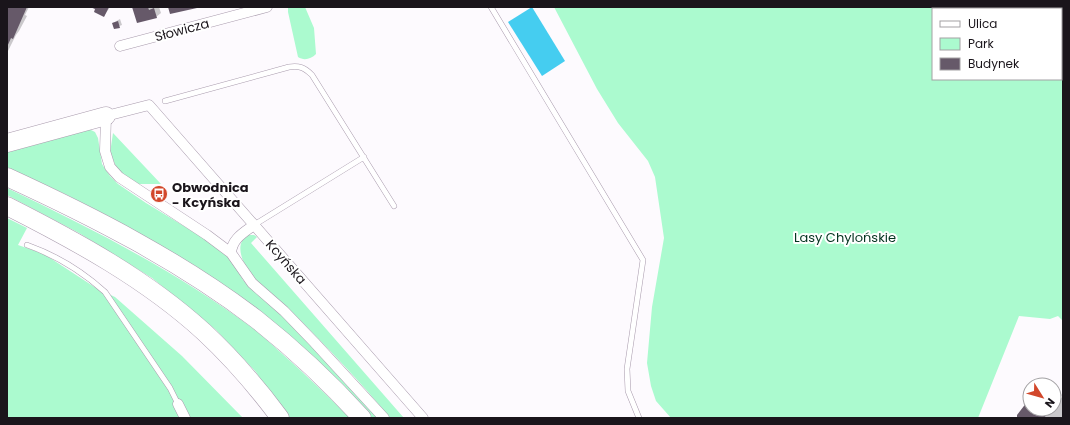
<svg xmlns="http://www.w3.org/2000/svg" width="1070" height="425" viewBox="0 0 1070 425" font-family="Poppins,sans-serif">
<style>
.green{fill:#abfacf;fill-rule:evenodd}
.water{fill:#45cdf0}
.shadow{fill:#0003}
.building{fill:#665969}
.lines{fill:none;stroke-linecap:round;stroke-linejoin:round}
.service-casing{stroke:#a99bad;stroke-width:6}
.minor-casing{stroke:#a99bad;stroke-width:11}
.motorway-casing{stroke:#a99bad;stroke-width:19}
.service{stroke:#fff;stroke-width:5}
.minor{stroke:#fff;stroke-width:10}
.motorway{stroke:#fff;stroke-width:18}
.labels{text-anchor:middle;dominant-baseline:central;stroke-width:4;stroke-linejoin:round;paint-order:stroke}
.street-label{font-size:13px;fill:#1a151b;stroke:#fff}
.poi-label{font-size:13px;font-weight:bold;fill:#1a151b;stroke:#fff;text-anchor:start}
.park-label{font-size:13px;fill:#043420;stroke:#fff}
</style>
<rect width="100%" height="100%" fill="#fdfafe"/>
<path class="green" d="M291 7H305L314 28 316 54C311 59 304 61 298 57L288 12V8Z
M554 7H1063V321L1058 316 1050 319 1019 316 978 418H671L656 401 651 386 647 363 652 307 664 238 655 177 648 161 618 123 597 89ZM933 9H1061V79H933Z
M89 129 95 132 98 138 102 164 110 176 118 184 146 203 215 245 226 255 233 263 243 280 283 317 330 366 377 418H372L343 386 232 291 197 267 108 216 67 195 7 167V148Z
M113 133 161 184H136L118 171 110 153Z
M7 188C93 229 177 272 254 329 263 336 271 344 279 351 304 373 327 395 350 418H285L256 372 216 330 152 278 79 233 7 195Z
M7 218 27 228 18 245 44 254 96 288 115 297 182 356 243 418H7Z
M248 235H254L257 237 251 243 404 418H390C360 381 326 346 292 312 278 298 259 286 248 270 241 259 235 243 248 235Z"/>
<path class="water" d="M532 7 565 61 542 76 508 22Z"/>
<path class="shadow" d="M7 7H29L25 15 27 16 19 31 16 35 7 53Z
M94 7H110L104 16Z
M133 7H159L161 13 156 17Z
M120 19 122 25 114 28 113 23Z
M1054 389 1062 395 1060 397 1063 399V418H1022L1028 403 1030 401V409H1054Z"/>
<path class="building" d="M7 7H27L13 39 11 38 7 47Z
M90 7H109L104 17 94 12 95 9Z
M132 7H148L149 10 154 8 157 18 137 23Z
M168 7H197V8L170 14Z
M118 21 120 28 114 29 112 23Z
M1027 402 1030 405V409H1040L1045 413 1043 415 1047 418H1017V415Z"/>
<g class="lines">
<g class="service-casing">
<path id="service" d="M491 7 643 260 627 369 628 391 639 418
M165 101 289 67C299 65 305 68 312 75L394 206
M254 225 364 157
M27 245C55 255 83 272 105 292L170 388 178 404"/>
</g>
<g class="minor-casing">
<path id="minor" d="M120 46 267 7
M231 253C232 239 243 233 254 225
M178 404 185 418
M384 418 314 342 284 311 252 283 231 253 207 235 119 177 110 167 105 151 106 116 149 105 423 418"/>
</g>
<g class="motorway-casing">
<path id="motorway" d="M7 143 106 116
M7 177C94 217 180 261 256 319 294 349 330 383 362 418
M7 206C76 241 146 279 204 332 232 358 257 387 280 418"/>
</g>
<use href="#service" class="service"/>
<use href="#minor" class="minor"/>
<use href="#motorway" class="motorway"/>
</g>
<defs>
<g id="bus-disc" transform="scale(0.9)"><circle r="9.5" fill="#d2472b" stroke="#fff"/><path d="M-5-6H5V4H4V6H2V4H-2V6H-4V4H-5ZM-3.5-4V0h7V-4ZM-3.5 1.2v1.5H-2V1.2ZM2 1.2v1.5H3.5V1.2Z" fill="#fff"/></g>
</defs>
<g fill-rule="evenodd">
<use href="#bus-disc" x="159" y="194"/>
</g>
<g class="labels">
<g class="street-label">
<text transform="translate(182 30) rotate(-15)">Słowicza</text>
<text transform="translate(286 262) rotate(49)">Kcyńska</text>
</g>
<g class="poi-label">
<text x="172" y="187">Obwodnica<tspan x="172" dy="15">- Kcyńska</tspan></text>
</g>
<g class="park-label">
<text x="845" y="237">Lasy Chylońskie</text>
</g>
</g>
<rect width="1070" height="425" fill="none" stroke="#1a151b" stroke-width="16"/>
<rect x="932" y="8" width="130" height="72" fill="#ffffff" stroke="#a3a1a4"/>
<rect x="940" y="21" width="20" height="6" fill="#ffffff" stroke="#a3a1a4"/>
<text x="968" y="28" font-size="12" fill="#1a151b">Ulica</text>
<rect x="940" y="38" width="20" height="12" fill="#abfacf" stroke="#a3a1a4"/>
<text x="968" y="48" font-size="12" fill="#1a151b">Park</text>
<rect x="940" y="58" width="20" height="12" fill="#665969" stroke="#a3a1a4"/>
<text x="968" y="68" font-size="12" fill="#1a151b">Budynek</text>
<g transform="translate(1042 397) rotate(127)"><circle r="19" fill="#ffffff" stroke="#a3a1a4"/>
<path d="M0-3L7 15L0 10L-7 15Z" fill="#d2472b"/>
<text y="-6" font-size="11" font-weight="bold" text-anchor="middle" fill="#1a151b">N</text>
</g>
</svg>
